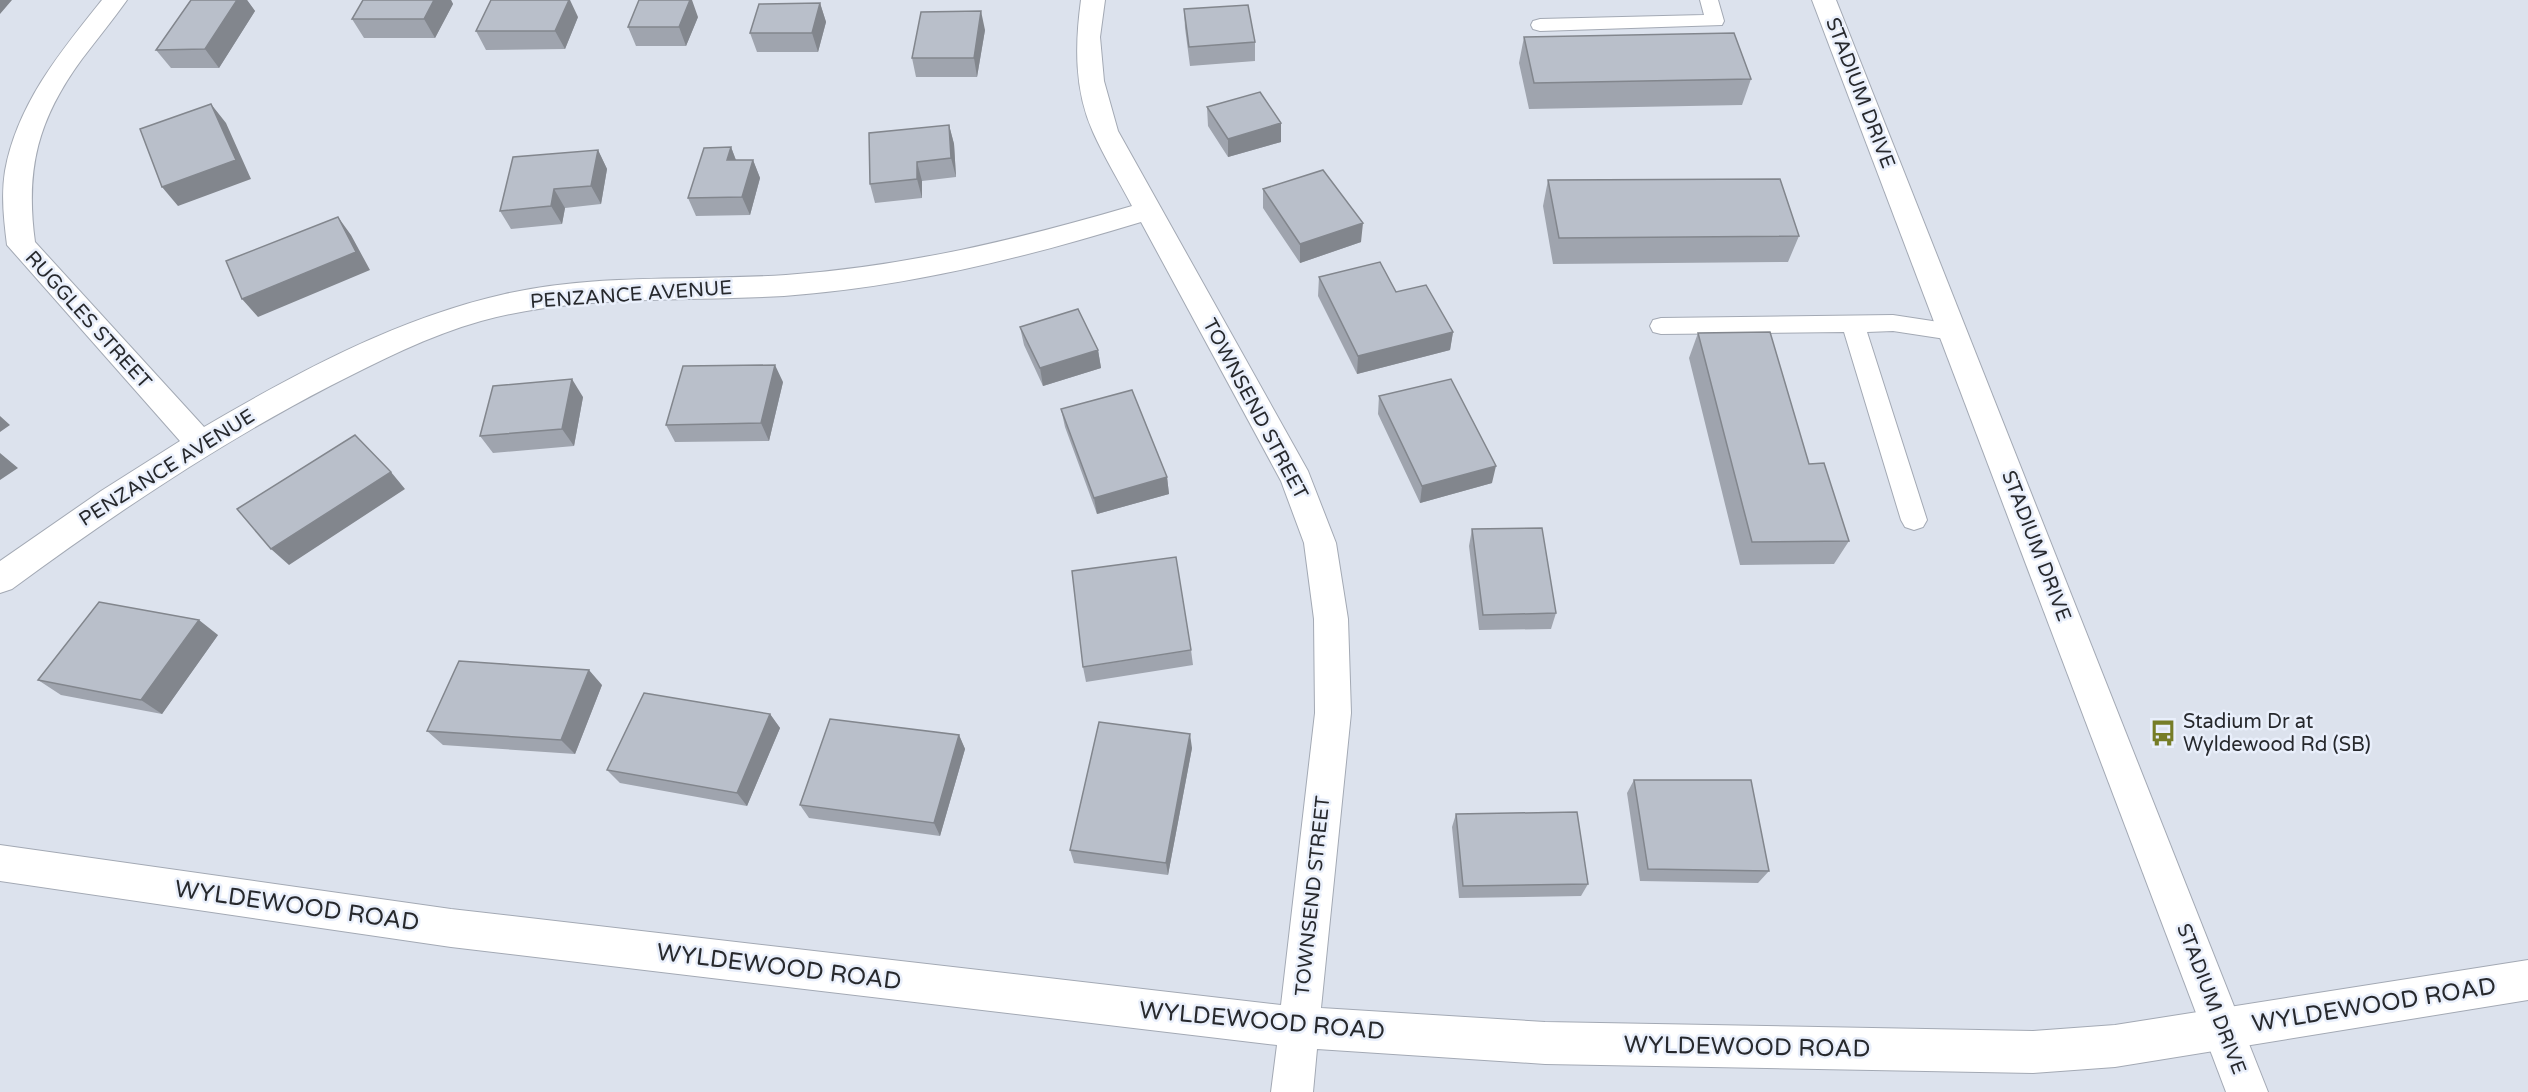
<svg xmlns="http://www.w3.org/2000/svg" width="2528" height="1092" viewBox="0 0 2528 1092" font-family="'Varela Round',sans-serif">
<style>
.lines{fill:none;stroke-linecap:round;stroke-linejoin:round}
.lane-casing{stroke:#a3a9b4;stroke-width:2}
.street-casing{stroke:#a3a9b4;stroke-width:2}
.secondary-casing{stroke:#a3a9b4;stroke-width:2}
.lane{fill:#fff;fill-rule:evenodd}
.street{fill:#fff;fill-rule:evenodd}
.secondary{fill:#fff;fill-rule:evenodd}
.wall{fill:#9fa4ae}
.shaded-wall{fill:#82868d}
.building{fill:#b9bfca;stroke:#82868d;stroke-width:1.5}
.labels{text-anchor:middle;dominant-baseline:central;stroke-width:5;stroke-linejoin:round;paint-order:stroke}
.street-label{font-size:20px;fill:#27292d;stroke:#e9effb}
.poi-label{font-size:20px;fill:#27292d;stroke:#e9effb;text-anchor:start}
.near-street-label{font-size:24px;fill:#27292d;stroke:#e9effb}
</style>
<rect width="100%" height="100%" fill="#dce2ed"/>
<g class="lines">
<g class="lane-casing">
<path id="lane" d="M1700 0H1718L1724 21 1722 25 1540 31 1533 29 1531 25 1533 21 1540 19 1704 15Z
M1893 315 1952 324 1960 326 1963 332 1960 338 1952 340 1893 331 1867 332 1927 520 1923 527 1914 530 1905 527 1901 520 1844 332 1661 334 1653 332 1650 326 1653 320 1661 318Z"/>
</g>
<g class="street-casing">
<path id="street" d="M102 0H127C113 20 97 39 82 59 38 119 25 169 35 242L204 427C298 372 398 318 505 294 597 273 692 281 786 275 907 266 1016 240 1132 206 1119 181 1104 157 1093 132 1074 90 1075 44 1081 0H1105L1100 37 1104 81 1118 131 1308 471 1336 543 1348 619 1351 713 1321 1008 1545 1022 2033 1031 2115 1025 2528 960V1000L2115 1067 2033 1073 1545 1064 1317 1049 1313 1092H1271L1277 1045 451 947 0 881V845L451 909 1281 1005 1315 713 1314 619 1304 543 1281 481 1141 222C1023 258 908 287 784 296 683 302 580 294 481 321 428 336 379 361 330 386 218 444 114 514 12 589L0 593V561L101 491 180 441 7 245C4 221 1 196 5 171 17 104 61 51 102 0Z"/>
</g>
<g class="secondary-casing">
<path id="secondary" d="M1812 0H1836L2268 1092H2226Z"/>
</g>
<use href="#lane" class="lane"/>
<use href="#street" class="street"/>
<use href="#secondary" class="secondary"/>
</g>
<path class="wall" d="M191 0H247L255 11 219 68H171L156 50Z
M363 0H451L453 4 435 38H364L352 19Z
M820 3 826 22 818 52H757L750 33Z
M1184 9 1255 42V61L1190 66 1185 28Z
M578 17 565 49 486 50 476 31Z
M698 17 686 46H636L628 27Z
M985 30 977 77H916L912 58Z
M1524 37 1751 79 1742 105 1529 109 1519 63Z
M1207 107 1281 123V142L1228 157 1208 126Z
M949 125 954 144 956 177 922 181V198L875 203 870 184Z
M731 147 736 160H753L760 178 750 215 696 216 688 198Z
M598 150 607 169 601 204 565 208 562 224 511 229 500 211Z
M1548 180 1799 236 1788 262 1553 264 1543 206Z
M1263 189 1361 242 1300 263 1263 208Z
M1319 277 1396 292 1453 332 1450 350 1357 374 1318 296Z
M1020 327 1098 350 1101 368 1043 386 1024 345Z
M1698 333 1809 464 1849 541 1834 564 1740 565 1689 358Z
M783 382 769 441 675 442 666 425Z
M1379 396 1492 483 1420 503 1378 414Z
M583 397 574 446 493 453 480 436Z
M1061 409 1167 477 1169 494 1097 514 1065 427Z
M1472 529 1556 613 1551 629 1479 630 1469 546Z
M218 635 162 714 61 695 38 680Z
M1191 650 1193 665 1086 682 1083 667Z
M602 685 575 754 443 745 427 731Z
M770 714 780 728 747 806 620 783 607 770Z
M959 735 965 749 940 836 809 818 800 805Z
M1192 748 1168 875 1074 863 1070 850Z
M1634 780 1769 871 1758 883 1640 881 1627 793Z
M1456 814 1588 884 1581 896 1459 898 1452 827Z"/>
<path class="shaded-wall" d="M0 0H12L0 14Z
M237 0H247L255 11 219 68 205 49Z
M434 0H451L453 4 435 38 424 19Z
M569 0H570L578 17 565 49 555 31Z
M690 0H692L698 17 686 46 679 27Z
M820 3 826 22 818 52 812 33Z
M981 11 985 30 977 77 974 58Z
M211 104 226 123 251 179 178 206 162 187Z
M1281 123V142L1228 157V139Z
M949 125 954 144 956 177 951 158Z
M731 147 738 166 727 160Z
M598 150 607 169 601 204 591 186Z
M753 160 760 178 750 215 742 197Z
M917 162 922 181V198L917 179Z
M554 189 565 208 562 224 551 206Z
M338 217 351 235 370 270 258 317 242 299Z
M1363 223 1361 242 1300 263V244Z
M1453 332 1450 350 1357 374 1358 356Z
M1098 350 1101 368 1043 386 1040 368Z
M775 365 783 382 769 441 761 423Z
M572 379 583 397 574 446 562 429Z
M0 416 10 425 0 432Z
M0 453 18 468 0 480Z
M1496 466 1492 483 1420 503 1422 486Z
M391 472 405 489 289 565 271 549Z
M1167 477 1169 494 1097 514 1094 498Z
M199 620 218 635 162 714 141 700Z
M589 670 602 685 575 754 561 740Z
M770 714 780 728 747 806 737 793Z
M1190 734 1192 748 1168 875 1166 863Z
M959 735 965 749 940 836 934 823Z"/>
<path class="building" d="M191 0H237L205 49 156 50Z
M363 0H434L424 19H352Z
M491 0H569L555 31H476Z
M639 0H690L679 27H628Z
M820 3 812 33H750L759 4Z
M1248 5 1255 42 1189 47 1184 9Z
M981 11 974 58H912L921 12Z
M1734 33 1751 79 1534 83 1524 37Z
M1260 92 1281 123 1228 139 1207 107Z
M211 104 236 160 162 187 140 129Z
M949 125 951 158 917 162V179L870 184 869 133Z
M731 147 727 160H753L742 197 688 198 704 148Z
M598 150 591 186 554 189 551 206 500 211 513 157Z
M1323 170 1363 223 1300 244 1263 189Z
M1780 179 1799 236 1559 238 1548 180Z
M338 217 356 252 242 299 226 261Z
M1380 262 1396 292 1426 285 1453 332 1358 356 1319 277Z
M1078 309 1098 350 1040 368 1020 327Z
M1770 332 1809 464 1824 463 1849 541 1752 542 1698 333Z
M775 365 761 423 666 425 683 366Z
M572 379 562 429 480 436 493 386Z
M1451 379 1496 466 1422 486 1379 396Z
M1132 390 1167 477 1094 498 1061 409Z
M355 435 391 472 271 549 237 509Z
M1542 528 1556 613 1483 615 1472 529Z
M1176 557 1191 650 1083 667 1072 571Z
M99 602 199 620 141 700 38 680Z
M459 661 589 670 561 740 427 731Z
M644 693 770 714 737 793 607 770Z
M830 719 959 735 934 823 800 805Z
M1099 722 1190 734 1166 863 1070 850Z
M1634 780H1751L1769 871 1648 869Z
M1577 812 1588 884 1463 886 1456 814Z"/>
<defs>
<g id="bus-bare" transform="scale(2.07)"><path d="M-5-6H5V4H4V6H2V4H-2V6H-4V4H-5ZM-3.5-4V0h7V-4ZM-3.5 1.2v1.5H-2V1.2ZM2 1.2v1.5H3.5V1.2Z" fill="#767d27" stroke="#e9effb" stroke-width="2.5" paint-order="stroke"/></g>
</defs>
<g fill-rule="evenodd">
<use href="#bus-bare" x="2163" y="733"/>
</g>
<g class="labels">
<g class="street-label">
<text transform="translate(1860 93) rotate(69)">STADIUM DRIVE</text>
<text transform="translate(631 295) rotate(-4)">PENZANCE AVENUE</text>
<text transform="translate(88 320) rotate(48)">RUGGLES STREET</text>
<text transform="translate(1255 409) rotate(62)">TOWNSEND STREET</text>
<text transform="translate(167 468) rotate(-32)">PENZANCE AVENUE</text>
<text transform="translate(2036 546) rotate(69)">STADIUM DRIVE</text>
<text transform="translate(1313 896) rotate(-84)">TOWNSEND STREET</text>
<text transform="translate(2211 999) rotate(69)">STADIUM DRIVE</text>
</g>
<g class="poi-label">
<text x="2183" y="722">Stadium Dr at<tspan x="2183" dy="23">Wyldewood Rd (SB)</tspan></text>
</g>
<g class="near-street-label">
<text transform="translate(297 906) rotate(8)">WYLDEWOOD ROAD</text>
<text transform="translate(779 967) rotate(7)">WYLDEWOOD ROAD</text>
<text transform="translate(2374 1005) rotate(-9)">WYLDEWOOD ROAD</text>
<text transform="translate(1262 1021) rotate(5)">WYLDEWOOD ROAD</text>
<text transform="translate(1747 1047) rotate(1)">WYLDEWOOD ROAD</text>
</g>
</g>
</svg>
